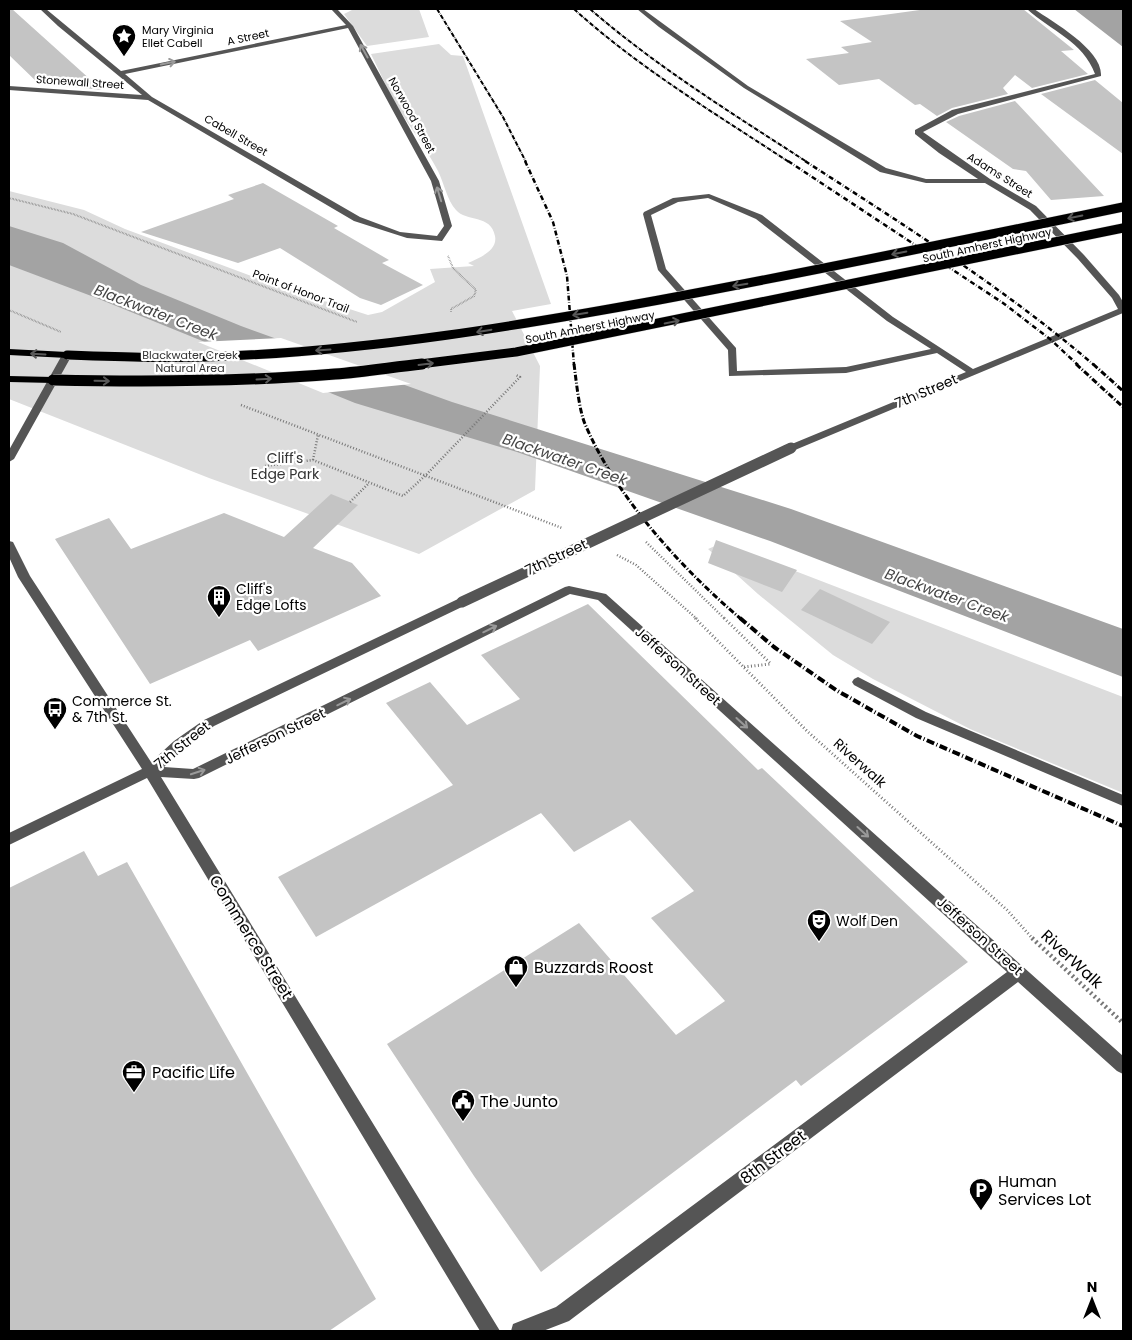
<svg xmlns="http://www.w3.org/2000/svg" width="1132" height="1340" viewBox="0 0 1132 1340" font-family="Poppins,sans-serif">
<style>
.green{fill:#dcdcdc}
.water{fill:#a3a3a3}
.pier{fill:#fff}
.building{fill:#c4c4c4}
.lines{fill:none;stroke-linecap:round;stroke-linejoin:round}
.major-casing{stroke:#dbdbdb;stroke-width:2}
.path-far3{stroke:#777;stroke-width:2;stroke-dasharray:0.5 1;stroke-linecap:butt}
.path-far2{stroke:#777;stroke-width:2.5;stroke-dasharray:1 2;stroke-linecap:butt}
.path-far1{stroke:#777;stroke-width:3;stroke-dasharray:1 2.5;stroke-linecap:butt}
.path{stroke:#777;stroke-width:4.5;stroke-dasharray:2 3;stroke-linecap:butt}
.minor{fill:#555;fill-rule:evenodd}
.major{fill:#000;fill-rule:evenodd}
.rail-far3{stroke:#000;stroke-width:2;stroke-dasharray:4.5 1 0.5 1;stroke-linecap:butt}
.rail-far2{stroke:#000;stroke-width:2.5;stroke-dasharray:5 2 0.5 2;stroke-linecap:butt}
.rail-far1{stroke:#000;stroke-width:3;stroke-dasharray:6 2 1 2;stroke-linecap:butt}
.rail{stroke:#000;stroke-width:4;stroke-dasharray:8 2.5 1 2.5;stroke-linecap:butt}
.major-bridge-far1-casing{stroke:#dbdbdb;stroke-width:10;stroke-linecap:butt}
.major-bridge-casing{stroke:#dbdbdb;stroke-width:12;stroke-linecap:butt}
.minor-bridge{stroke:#555;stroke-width:11}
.major-bridge-far1{stroke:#000;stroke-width:9}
.major-bridge{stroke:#000;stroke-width:11}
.oneway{stroke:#999}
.oneway2{stroke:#595959}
.labels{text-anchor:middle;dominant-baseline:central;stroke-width:4.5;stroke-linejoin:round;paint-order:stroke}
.far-poi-label{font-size:11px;fill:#000;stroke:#fff;text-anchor:start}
.far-street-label{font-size:11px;fill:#000;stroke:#fff}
.far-park-label{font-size:11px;fill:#333;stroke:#fff}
.street-label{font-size:14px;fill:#000;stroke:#fff}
.park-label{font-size:14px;fill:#333;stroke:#fff}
.poi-label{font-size:14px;fill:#000;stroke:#fff;text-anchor:start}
.water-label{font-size:15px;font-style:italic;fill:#444;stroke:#fff}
.near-street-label{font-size:16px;fill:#000;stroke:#fff}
.near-poi-label{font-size:16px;fill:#000;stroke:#fff;text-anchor:start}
</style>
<rect width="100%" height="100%" fill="#fff"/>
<path class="green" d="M354 9H419L429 37 367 46 344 14Z
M439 44 451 55 463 56 551 304 512 311 540 366 535 490 419 554 209 478 9 399V191L84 210 125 229 281 287 368 315 382 312 435 282 430 269 474 266 468 263C479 258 498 251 495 236 491 214 466 222 456 210 447 200 444 183 438 171 426 148 409 126 395 103 386 87 379 70 371 54Z
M722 543 1123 697V793L970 729 873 679 833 655 758 594 708 549Z"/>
<path class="water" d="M1074 9H1123V47Z
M9 226 63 243 141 285 241 326 452 402 791 509 1123 629V677L770 541 517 452 355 403 94 297 9 265Z"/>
<path class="pier" d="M281 338 411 384 323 393 198 342Z"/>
<path class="building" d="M9 9H12L102 90 38 83 9 55Z
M927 9H1023L1074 50 1061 51 1088 74 1032 88 1015 75 1003 88 1008 94 952 108 937 116 920 104 915 105 879 79 839 85 806 59 849 53 841 47 872 42 840 21Z
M1095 80 1123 103V154L1041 94Z
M1015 101 1104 196 1051 200 1026 171 1013 169 946 122 959 116Z
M263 183 338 226 334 228 389 260 382 263 423 285 381 305 360 298 280 248 238 263 141 232 234 199 228 195Z
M331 494 358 505 313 548 352 563 381 596 258 651 250 640 150 684 55 539 109 518 131 549 224 513 284 537Z
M716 540 797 570 782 592 708 563Z
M820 589 890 622 872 644 801 610Z
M588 604 758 770 762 768 968 962 801 1086 796 1080 541 1272 474 1176 387 1044 579 923 676 1035 725 1001 651 918 694 891 630 820 574 852 541 813 316 937 278 877 453 785 386 703 430 682 467 725 520 699 481 655Z
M84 851 98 876 127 862 376 1299 329 1331H9V888Z"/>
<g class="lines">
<g class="major-casing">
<path id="major" d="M9 349 67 352 72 355 67 358 9 355Z
M9 376 53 377 58 380 53 383 9 382Z"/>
</g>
<path class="path-far3" d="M122 9H124
M9 198 73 214 357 322
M448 256 453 268 476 290 474 296 451 309V312
M9 310 61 332"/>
<path class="path-far2" d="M241 405 562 528
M313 460 318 435
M265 466 313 460 403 496 426 475 520 377 516 375
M350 502 369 483
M646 542 725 619
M617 555 636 565 697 619"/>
<path class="path-far1" d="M695 618 807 731 1007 910 1033 939
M724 618 771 664
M744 667 770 664"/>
<path class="path" d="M1032 938 1123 1023"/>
<path class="minor" d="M40 9H46L121 71 346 25 331 9H337L353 26 439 181 452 226 442 241 407 238 354 221 148 100 9 90V86L142 95 58 26ZM348 28 431 181 444 226 437 236 400 232 360 217 152 97 125 74Z
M637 9H643L748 86 886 168 926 179H978L939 153 915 134V130L952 110 1095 74C1083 41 1051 31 1027 9H1034C1053 22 1103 50 1101 76L958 114 923 132 990 179 1036 206 1084 255 1119 295 1123 302V313L795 450H787L786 448 787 446 966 372 937 353 846 373 729 376 728 350 658 270 643 214 644 212 673 198 709 194 762 215 893 317 973 369 1118 309 1112 298 1078 259 1030 210 985 183H926L880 172 744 88 659 27ZM708 198 756 219 887 321 931 349 846 367 737 371 736 348 666 269 651 215 678 202Z
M67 352 72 355 14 459 9 462V450L62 355Z
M9 541 13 542 30 576 151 762 174 741 204 720 458 599H466L468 602 466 605 214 726 184 749 164 767 193 769 565 587 569 586 606 594 1123 1056V1074L1117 1071 1018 982 569 1321 543 1331H511L513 1324 556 1307 1007 972 598 600 570 594 199 778 194 779 161 777 500 1331H480L147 778 9 845V833L142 769 18 577 9 557Z
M858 677 926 712 1123 795V806L916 718 854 685 852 682 854 679Z"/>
<use href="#major" class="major"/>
<path class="rail-far3" d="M437 9 503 117 526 162
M574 9C639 68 716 114 789 162
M590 9C657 67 733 114 807 162"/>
<path class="rail-far2" d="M525 161 553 222 567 276 574 365
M788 161 1003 303 1050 339 1078 365
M805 161C904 225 1004 288 1094 365"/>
<path class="rail-far1" d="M574 364C576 379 579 410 585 424 616 497 681 568 741 619
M1076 364 1123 407
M1093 364 1123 391"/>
<path class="rail" d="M740 618 774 647 836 690 917 736 1123 826"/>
<g class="major-bridge-far1-casing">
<path id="major-bridge-far1" d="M67 355C121 357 174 359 228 356 373 350 517 326 659 300 814 271 969 239 1123 207
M412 365 516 352 1123 228"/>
</g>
<g class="major-bridge-casing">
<path id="major-bridge" d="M53 380C147 382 241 382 335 374 364 372 393 367 422 364"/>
</g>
<path class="minor-bridge" d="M462 602 791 448"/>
<use href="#major-bridge-far1" class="major-bridge-far1"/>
<use href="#major-bridge" class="major-bridge"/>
</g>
<defs><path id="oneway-shaft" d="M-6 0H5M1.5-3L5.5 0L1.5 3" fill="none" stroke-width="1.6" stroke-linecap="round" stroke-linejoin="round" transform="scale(1.25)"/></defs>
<g class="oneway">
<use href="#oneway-shaft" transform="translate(364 51) rotate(-119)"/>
<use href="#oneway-shaft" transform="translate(168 63) rotate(-11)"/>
<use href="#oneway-shaft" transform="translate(439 194) rotate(-107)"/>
<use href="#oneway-shaft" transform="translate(490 629) rotate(-26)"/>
<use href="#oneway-shaft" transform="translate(344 702) rotate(-26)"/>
<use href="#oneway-shaft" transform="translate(742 723) rotate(42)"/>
<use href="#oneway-shaft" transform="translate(198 772) rotate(-18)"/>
<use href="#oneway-shaft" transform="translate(863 832) rotate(42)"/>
</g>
<g class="oneway2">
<use href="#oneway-shaft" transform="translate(1075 217) rotate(168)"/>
<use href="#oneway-shaft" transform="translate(899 253) rotate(168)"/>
<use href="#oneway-shaft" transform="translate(740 285) rotate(170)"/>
<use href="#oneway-shaft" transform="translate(580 314) rotate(170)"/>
<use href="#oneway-shaft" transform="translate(672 322) rotate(-12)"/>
<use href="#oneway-shaft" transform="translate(484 331) rotate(170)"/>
<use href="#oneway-shaft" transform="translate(323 350) rotate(176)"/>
<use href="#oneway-shaft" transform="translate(38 354) rotate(-177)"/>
<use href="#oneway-shaft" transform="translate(426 364) rotate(-7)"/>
<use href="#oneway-shaft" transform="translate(264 379) rotate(-3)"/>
<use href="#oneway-shaft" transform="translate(102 381) rotate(1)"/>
</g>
<defs>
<g id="sight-pin" transform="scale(1.25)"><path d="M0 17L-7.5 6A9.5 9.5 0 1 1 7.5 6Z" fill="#000" stroke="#fff"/><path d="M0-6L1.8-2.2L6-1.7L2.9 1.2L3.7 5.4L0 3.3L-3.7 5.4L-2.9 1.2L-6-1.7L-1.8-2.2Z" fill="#fff"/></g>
<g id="building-pin" transform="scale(1.25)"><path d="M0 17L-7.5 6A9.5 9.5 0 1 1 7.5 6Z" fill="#000" stroke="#fff"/><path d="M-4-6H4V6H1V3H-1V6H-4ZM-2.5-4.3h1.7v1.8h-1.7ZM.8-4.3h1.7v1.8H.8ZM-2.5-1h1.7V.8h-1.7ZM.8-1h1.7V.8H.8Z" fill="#fff"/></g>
<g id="bus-pin" transform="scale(1.25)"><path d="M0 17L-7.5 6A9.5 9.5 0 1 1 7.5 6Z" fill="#000" stroke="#fff"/><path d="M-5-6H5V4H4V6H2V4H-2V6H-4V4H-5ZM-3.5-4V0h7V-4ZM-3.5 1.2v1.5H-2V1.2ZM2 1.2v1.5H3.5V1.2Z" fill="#fff"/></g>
<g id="theatre-pin" transform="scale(1.25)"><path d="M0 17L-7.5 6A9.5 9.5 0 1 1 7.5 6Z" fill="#000" stroke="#fff"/><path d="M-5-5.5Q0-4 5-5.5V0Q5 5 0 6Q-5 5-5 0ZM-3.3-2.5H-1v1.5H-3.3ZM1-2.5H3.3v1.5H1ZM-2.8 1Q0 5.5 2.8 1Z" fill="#fff"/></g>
<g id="shop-pin" transform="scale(1.25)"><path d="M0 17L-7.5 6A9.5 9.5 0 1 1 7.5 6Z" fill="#000" stroke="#fff"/><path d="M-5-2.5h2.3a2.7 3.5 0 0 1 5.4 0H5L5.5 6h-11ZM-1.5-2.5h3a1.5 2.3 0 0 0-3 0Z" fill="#fff"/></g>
<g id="office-pin" transform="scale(1.25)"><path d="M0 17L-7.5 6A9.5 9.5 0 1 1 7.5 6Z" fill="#000" stroke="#fff"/><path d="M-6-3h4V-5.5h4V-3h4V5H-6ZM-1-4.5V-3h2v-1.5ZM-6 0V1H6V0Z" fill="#fff"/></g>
<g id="civic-pin" transform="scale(1.25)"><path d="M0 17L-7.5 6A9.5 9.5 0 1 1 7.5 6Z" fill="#000" stroke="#fff"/><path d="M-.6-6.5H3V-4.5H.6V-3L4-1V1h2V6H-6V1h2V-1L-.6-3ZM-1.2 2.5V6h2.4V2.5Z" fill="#fff"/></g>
<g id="parking-pin" transform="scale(1.25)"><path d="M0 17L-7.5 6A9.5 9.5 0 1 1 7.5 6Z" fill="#000" stroke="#fff"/><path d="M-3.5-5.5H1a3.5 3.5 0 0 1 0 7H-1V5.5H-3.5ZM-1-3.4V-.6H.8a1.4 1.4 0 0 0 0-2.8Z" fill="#fff"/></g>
</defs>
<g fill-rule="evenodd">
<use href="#sight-pin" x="124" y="36"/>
<use href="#building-pin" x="219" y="597"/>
<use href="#bus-pin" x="55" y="709"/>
<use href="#theatre-pin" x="819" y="921"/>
<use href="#shop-pin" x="516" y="967"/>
<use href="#office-pin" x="134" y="1072"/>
<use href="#civic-pin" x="463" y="1101"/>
<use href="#parking-pin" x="981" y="1190"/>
</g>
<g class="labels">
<g class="far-poi-label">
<text x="142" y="30">Mary Virginia<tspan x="142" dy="13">Ellet Cabell</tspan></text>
</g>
<g class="far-street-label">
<text transform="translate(248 37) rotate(-12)">A Street</text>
<text transform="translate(80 82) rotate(4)">Stonewall Street</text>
<text transform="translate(412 115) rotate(61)">Norwood Street</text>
<text transform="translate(236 135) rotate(30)">Cabell Street</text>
<text transform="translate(1000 175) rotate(32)">Adams Street</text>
<text transform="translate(987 245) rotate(-12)">South Amherst Highway</text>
<text transform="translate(301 291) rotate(21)">Point of Honor Trail</text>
<text transform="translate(590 327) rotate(-11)">South Amherst Highway</text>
</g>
<g class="far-park-label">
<text x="190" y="355">Blackwater Creek<tspan x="190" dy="13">Natural Area</tspan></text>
</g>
<g class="street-label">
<text transform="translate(926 391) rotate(-23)">7th Street</text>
<text transform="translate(556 557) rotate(-25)">7th Street</text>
<text transform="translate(678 666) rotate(42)">Jefferson Street</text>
<text transform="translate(275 736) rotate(-26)">Jefferson Street</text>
<text transform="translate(182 745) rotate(-39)">7th Street</text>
<text transform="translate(860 763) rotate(42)">Riverwalk</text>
<text transform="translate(980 936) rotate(42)">Jefferson Street</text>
</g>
<g class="park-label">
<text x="285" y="458">Cliff's<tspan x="285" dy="16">Edge Park</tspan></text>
</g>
<g class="poi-label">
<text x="236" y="589">Cliff's<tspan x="236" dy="16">Edge Lofts</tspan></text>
<text x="72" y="701">Commerce St.<tspan x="72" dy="16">&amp; 7th St.</tspan></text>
<text x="836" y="921">Wolf Den</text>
</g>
<g class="water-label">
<text transform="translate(156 312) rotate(21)">Blackwater Creek</text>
<text transform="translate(565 459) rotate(19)">Blackwater Creek</text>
<text transform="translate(947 595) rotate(20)">Blackwater Creek</text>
</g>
<g class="near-street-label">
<text transform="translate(251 937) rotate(58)">Commerce Street</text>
<text transform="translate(1072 959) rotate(43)">RiverWalk</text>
<text transform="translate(773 1157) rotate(-37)">8th Street</text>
</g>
<g class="near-poi-label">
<text x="534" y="967">Buzzards Roost</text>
<text x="152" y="1072">Pacific Life</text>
<text x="480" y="1101">The Junto</text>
<text x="998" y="1181">Human<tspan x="998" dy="18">Services Lot</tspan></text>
</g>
</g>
<rect width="1132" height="1340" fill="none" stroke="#000000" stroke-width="20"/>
<g transform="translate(1092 1300)" stroke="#ffffff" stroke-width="4" paint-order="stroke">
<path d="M0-4L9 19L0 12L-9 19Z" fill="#000000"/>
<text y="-8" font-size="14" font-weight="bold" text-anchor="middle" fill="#000000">N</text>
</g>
</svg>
